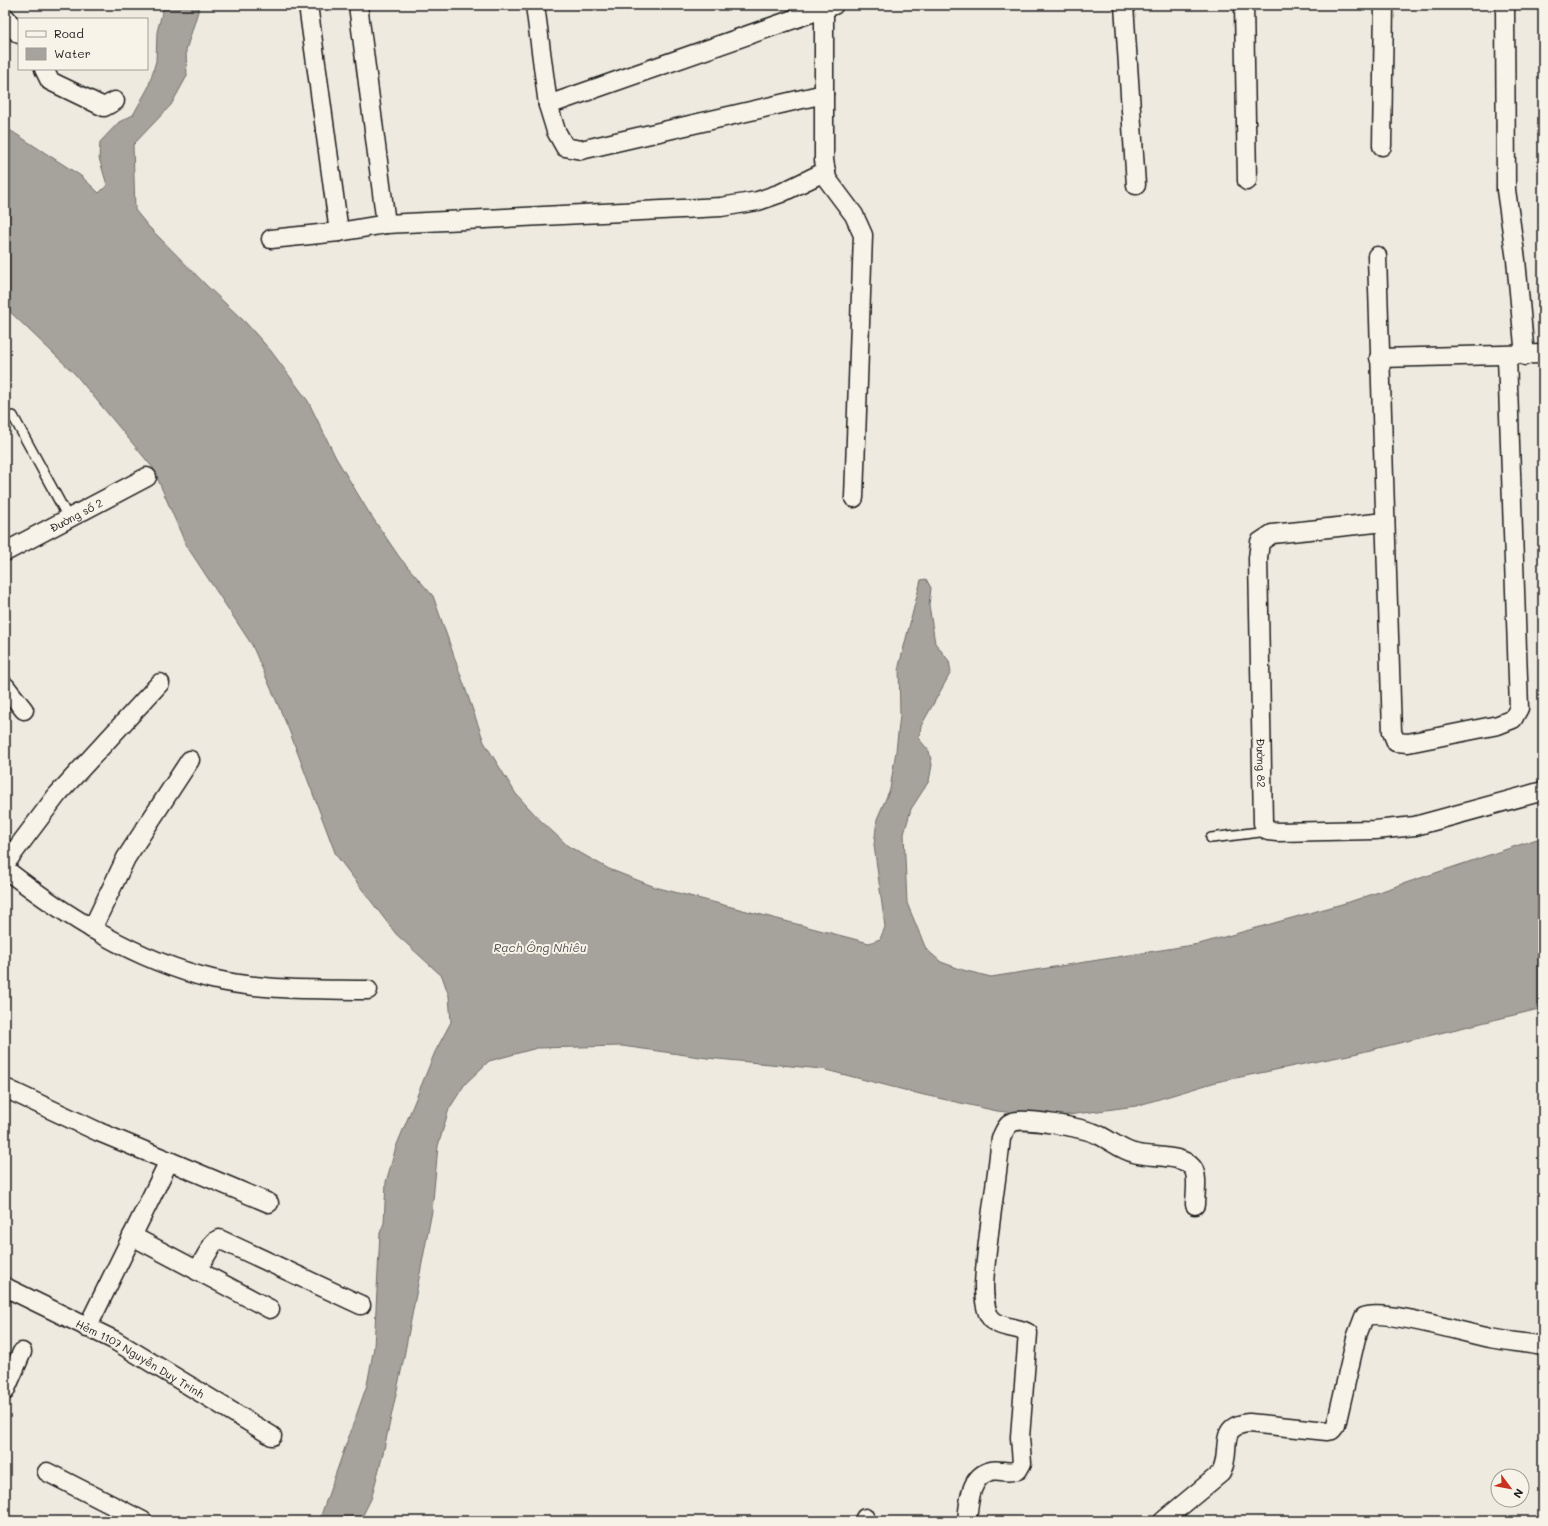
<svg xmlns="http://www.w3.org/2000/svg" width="1548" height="1526" viewBox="0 0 1548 1526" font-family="Mali,sans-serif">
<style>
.water{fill:#a6a39d;stroke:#6f6d69}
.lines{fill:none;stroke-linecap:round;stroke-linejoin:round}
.service-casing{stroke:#1c1c1c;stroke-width:12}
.minor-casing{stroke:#1c1c1c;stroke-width:21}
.service{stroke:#f7f3e8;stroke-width:9}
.minor{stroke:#f7f3e8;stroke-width:18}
.labels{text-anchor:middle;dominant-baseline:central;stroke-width:4;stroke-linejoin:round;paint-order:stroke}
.street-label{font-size:11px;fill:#1c1c1c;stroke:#f7f3e8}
.water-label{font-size:12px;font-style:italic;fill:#535250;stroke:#f7f3e8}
</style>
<rect width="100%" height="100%" fill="#eeeae0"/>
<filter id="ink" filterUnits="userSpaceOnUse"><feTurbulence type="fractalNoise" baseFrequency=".025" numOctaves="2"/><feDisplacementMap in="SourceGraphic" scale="8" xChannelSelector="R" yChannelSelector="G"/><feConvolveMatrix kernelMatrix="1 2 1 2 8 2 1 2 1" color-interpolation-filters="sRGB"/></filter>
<g filter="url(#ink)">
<path class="water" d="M164 5H200L186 50 187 76 171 105 133 145 135 210 148 226 207 286 246 323 271 351 308 401 336 458 368 511 400 558 433 596 484 742 516 794 539 819 568 846 609 869 655 887 869 943 880 939 885 927 874 845 877 819 890 789 896 751 900 715 899 666 921 580 926 579 931 588 929 605 935 643 949 661 951 672 921 726 919 739 929 751 932 765 929 781 911 809 904 834 907 903 926 949 941 962 963 970 991 977 1199 944 1349 902 1543 837V1008L1358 1053 1216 1082 1136 1106 1053 1117 997 1111 924 1095 822 1069 707 1058 622 1046 537 1048 489 1061 465 1084 449 1109 438 1146 432 1211 402 1367 382 1458 371 1499 360 1521H319L367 1385 374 1347 380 1233 384 1223 386 1182 396 1147 435 1052 451 1022 449 996 442 976 396 934 336 855 289 730 252 645 186 545 153 468 75 374 5 307V127L81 176 99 193 107 185 99 158 100 142 119 122 133 115 148 88 156 61 157 32Z"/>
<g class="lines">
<g class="service-casing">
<path id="service" d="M13 416 69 519
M1211 838 1268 831"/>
</g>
<g class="minor-casing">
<g id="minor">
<path d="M308 5 339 232"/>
<path d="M358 5 386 224"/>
<path d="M535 5 548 105 556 131 565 147 581 150 824 94"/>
<path d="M1124 5 1136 185"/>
<path d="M1244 5 1247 181"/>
<path d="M1505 5 1506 190 1516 260 1525 356"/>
<path d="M824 8V160L827 179 854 215 863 235 854 498"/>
<path d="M5 17 19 34"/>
<path d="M44 69 50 81 104 107 115 101"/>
<path d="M548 105 834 5"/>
<path d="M1382 146 1384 5"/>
<path d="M271 239 339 232 386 224 721 207 758 201 781 193 826 171"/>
<path d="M1377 256 1392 732 1396 742 1408 743 1498 725 1513 719 1519 708 1507 356"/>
<path d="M1379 358 1543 354"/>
<path id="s1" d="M1385 522 1272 534 1260 542 1258 558 1263 823 1268 831 1277 832 1375 830 1415 826 1543 791"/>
<path id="s2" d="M5 552 147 477"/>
<path d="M5 686 24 710"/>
<path d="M5 864 57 795 160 683"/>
<path d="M5 869C67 917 135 960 212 979 263 991 316 989 368 990"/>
<path d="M92 929 126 858 190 760"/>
<path d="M5 1088 99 1132 169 1161"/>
<path d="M132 1236 270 1309"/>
<path d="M197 1271 214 1242 219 1239 361 1305"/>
<path id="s3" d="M5 1287 114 1340 272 1436"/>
<path d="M87 1328 169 1161 269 1203"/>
<path d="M5 1391 22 1352"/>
<path d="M47 1472 143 1521"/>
<path d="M865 1521V1518"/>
<path d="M967 1521C969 1504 969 1476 991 1471 1000 1469 1007 1474 1018 1470L1022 1463 1020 1437 1028 1333C1017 1326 998 1329 990 1317 985 1310 984 1293 984 1284 987 1236 996 1187 1001 1138 1004 1132 1006 1125 1013 1122 1024 1117 1082 1128 1094 1133 1108 1138 1120 1150 1134 1153 1151 1158 1181 1154 1192 1167 1199 1175 1195 1195 1195 1205"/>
<path d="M1163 1521 1221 1473C1233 1451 1215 1426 1249 1423L1327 1431 1332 1430 1336 1425 1356 1338 1364 1317C1382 1308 1465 1333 1489 1338 1507 1341 1525 1343 1543 1346"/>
</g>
</g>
<use href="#service" class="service"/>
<use href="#minor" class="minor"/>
</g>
</g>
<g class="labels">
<g class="street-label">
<text stroke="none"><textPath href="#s2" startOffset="80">Đường số 2</textPath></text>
<text stroke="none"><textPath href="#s1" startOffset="349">Đường 82</textPath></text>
<text stroke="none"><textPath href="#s3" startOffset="153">Hẻm 1107 Nguyễn Duy Trinh</textPath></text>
</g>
<g class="water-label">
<text x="540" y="947">Rạch Ông Nhiêu</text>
</g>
</g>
<rect width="1548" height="1526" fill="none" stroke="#f7f3e8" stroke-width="20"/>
<rect x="10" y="10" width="1528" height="1506" fill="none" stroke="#1c1c1c" stroke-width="1.5" filter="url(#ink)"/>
<rect x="18" y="18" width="130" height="52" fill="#f7f3e8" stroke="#9f9d96"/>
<rect x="26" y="31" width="20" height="6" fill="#f7f3e8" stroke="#9f9d96"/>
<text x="54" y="38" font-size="12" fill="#1c1c1c">Road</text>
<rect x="26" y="48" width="20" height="12" fill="#a6a39d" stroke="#9f9d96"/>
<text x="54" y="58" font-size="12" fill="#1c1c1c">Water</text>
<g transform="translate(1510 1488) rotate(122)"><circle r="19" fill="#f7f3e8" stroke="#9f9d96"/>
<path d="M0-3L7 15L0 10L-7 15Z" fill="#c8321e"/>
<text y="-6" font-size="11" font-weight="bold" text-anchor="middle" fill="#1c1c1c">N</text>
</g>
</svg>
